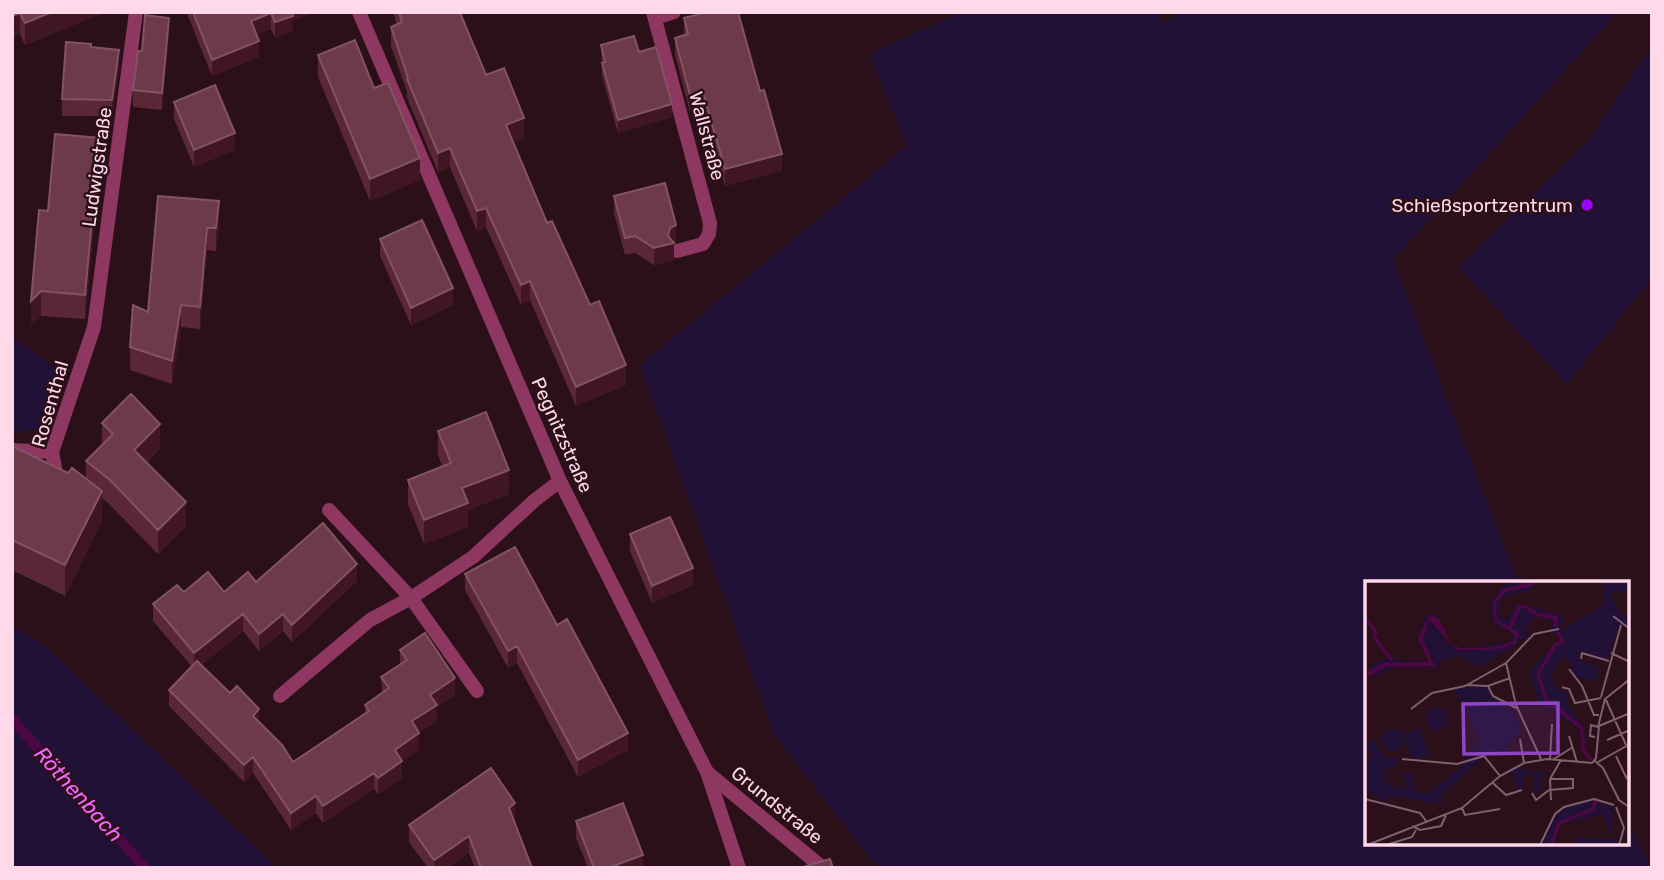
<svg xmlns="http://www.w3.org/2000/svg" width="1664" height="880" viewBox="0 0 1664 880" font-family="Rubik,sans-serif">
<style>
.green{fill:#221136}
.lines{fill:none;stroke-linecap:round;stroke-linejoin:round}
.stream{stroke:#4c0744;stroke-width:10}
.lane{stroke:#8d3761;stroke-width:14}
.street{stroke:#8d3761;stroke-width:14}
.wall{fill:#5a2737}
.shaded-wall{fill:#401623}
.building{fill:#6c3a4a;stroke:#835363;stroke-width:2}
.poi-dot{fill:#9605ff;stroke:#2b0f19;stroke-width:2.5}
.labels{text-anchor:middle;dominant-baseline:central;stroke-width:5;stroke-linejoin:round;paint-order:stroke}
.street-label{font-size:19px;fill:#ffd9e9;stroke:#2b0f19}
.poi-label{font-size:19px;fill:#ffd9e9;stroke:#2b0f19;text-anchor:end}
.water-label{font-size:21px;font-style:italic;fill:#f667ff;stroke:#2b0f19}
.inset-river{fill:none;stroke:#4c0744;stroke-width:3.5}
.inset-road{fill:none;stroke:#80606c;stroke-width:2}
.view{fill:#8f46c5;fill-opacity:0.15;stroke:#8f46c5;stroke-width:3.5}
.inset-edge{fill:none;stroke:#ffd9e9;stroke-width:3.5}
</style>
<rect width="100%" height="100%" fill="#2b0f19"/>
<path class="green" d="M962 12H1157L1164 23 1179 12H1618L1393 260 1518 582H1366V843H1627V823L1652 868H878L774 735 640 365 907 146 869 54Z
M1652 47V278L1567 384 1458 267 1586 143Z
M12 337 62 372 44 428 12 433Z
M12 626 42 643 277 868H12Z"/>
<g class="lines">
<path class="stream" d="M12 719 145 868"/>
<path class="lane" d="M655 18 674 12
M677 251 703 244 709 234 710 223"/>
<path class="street" d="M359 12 560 481 707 772 739 868
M653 12 710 223
M12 450 52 452
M64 480 56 473 52 452 94 327 136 12
M329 510 411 598 477 691
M280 696 370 620 411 598 473 557 535 500 560 481
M708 773 823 868"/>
</g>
<path class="wall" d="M12 12H105L25 45 20 34 12 38Z
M188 12H314L293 20V31L275 38 271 29 256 35 259 57 212 76 188 16Z
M393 12H459L486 75 524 138 513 142 547 223 626 385 576 406 530 300 521 305 486 227 477 231 450 167 438 172 407 98V92L391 46V27L397 25Z
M684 18 782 171 725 186 703 108 690 112 675 55V38L684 36Z
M169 35 162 110 133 107V90Z
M601 45 639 52 672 117 618 133 602 76Z
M318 55 374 88 420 180 370 201 318 77Z
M119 67 112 116H62V99Z
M174 102 235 150 194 167 174 119Z
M100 162 85 319 41 316 31 325 48 211Z
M158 196 219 224 216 251 207 250 200 329 181 327 172 384 130 370V347L148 312Z
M614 196 676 241 673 243 674 260 654 265 635 253 625 255 614 213Z
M380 239 453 305 411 325 380 256Z
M102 423 160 448 147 462 186 526 158 554 110 505 102 498V521L65 596 12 570V446L68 473 86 479V461L102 445Z
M438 431 509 494 468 510V527L424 544 408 504V480L442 466 438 455Z
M630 534 693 585 652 603 630 551Z
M465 574 557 625 628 750 578 777 517 663 508 668 465 590Z
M357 581 292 642 283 631 259 651 243 631 201 665 259 722 293 762 365 713V705L382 694 381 677 400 665V650L455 695 437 707V721L419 733V750L402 761V778L378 794 374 789 323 823 316 813 291 830 253 773 244 782 169 706V690L192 667 153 621V604L184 592H224L256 582Z
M515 820 514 821 532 868H475L469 853 447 868H428L409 842V825Z
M576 821 643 868H588L576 838Z"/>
<path class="shaded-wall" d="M52 12H105L25 45V23Z
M290 12H314L293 20V31L275 38V22Z
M20 13V34L12 38V16Z
M271 13V29L251 37V21Z
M169 18V35L162 110V93Z
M259 41V57L212 76V60Z
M119 50V67L112 116V100Z
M703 92V108L690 112V95Z
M672 104V117L618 133V120Z
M524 118V138L506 145V125Z
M235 133V150L194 167V150Z
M100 138V162L85 319 88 187Z
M450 148V167L438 172V153Z
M782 154V171L725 186V169Z
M420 158V180L370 201V179Z
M219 201V224L216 251V228Z
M486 208V227L477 231V211Z
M676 225V241L672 243H674V260L654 265V248L668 236 670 228Z
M207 228V250L200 329V307Z
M530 281V300L521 305V285Z
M453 288V305L411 325V308Z
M41 291V316L31 325V301Z
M181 305V327L172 384V361Z
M626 365V385L576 406V387Z
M160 424V448L134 474V450Z
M509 470V494L468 510V527L424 544V520L462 488Z
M102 491V521L65 596V565Z
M186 502V526L158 554V530Z
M357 564V581L292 642V625Z
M693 568V585L652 603V586Z
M243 614V631L194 670V653Z
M283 614V631L259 651V634Z
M517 646V663L508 668V651Z
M455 678V695L437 707V721L412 738V721L430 695Z
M259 709V726L253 716Z
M419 733V750L402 761V778L378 794V778L395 750Z
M628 733V750L578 777V760Z
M253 757V773L244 782V765Z
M374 773V789L323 823V806Z
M316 796V813L291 830V813Z
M515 803V820L509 825V808Z
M469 836V853L447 868H434V860Z
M643 855V868H608Z"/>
<path class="building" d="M12 12H52L25 23 20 13 12 16Z
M193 12H292L293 16 275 22 271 13 251 21 259 41 212 60Z
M399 12H459L461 15 486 75 504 68 524 118 506 125 547 223 552 221 590 305 599 301 626 365 576 387 530 281 521 285 486 208 477 211 450 148 438 153 407 79 408 78 391 27 402 22Z
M707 12H738L760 91 764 90 782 154 725 169 703 92 690 95 675 38 688 34 684 18Z
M145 15 169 18 162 93 133 90 138 51H142Z
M634 36 639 52 656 47 672 104 618 120 602 63 605 62 601 45Z
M355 40 374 88 388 83 420 158 370 179 318 55Z
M66 42 91 44V47L119 50 112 100 62 99Z
M215 85 235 133 194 150 174 102Z
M55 134 100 138 96 184 88 187 95 188 85 295 41 291 31 301 39 210 48 211Z
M665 183 676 225 670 228 668 236 674 243 654 248 635 236 625 238 614 196Z
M158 196 219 201 216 228H207L200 307 181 305 172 361 130 347 133 305 148 312Z
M422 220 453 288 411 308 380 239Z
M131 394 160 424 134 450 186 502 158 530 110 480 86 461 113 434 102 423Z
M486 412 509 470 462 488 468 503 424 520 408 480 451 463 438 431Z
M12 446 68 473 72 468 102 491 65 565 12 540Z
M670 517 693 568 652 586 630 534Z
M323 523 357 564 292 625 283 614 259 634 243 614 194 653 153 604 177 585 184 592 208 572 224 592 248 572 256 582Z
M515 547 557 625 567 619 628 733 578 760 517 646 508 651 465 574Z
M425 633 455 678 430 695 437 705 412 721 419 733 395 750 402 761 378 778 374 773 323 806 316 796 291 813 253 757 244 765 169 690 197 661 230 693 237 686 259 709 253 716 282 745 293 762 369 711 365 705 389 688 381 677 407 660 400 650Z
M491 768 515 803 509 808 532 868H481L469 836 434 860 409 825Z
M623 803 643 855 608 868H594L576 821Z
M830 859 833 868H800Z"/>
<circle class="poi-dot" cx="1587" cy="205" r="7"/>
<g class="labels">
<g class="street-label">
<text transform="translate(707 136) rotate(75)">Wallstraße</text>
<text transform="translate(97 167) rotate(-82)">Ludwigstraße</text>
<text transform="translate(50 404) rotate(-74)">Rosenthal</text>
<text transform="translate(562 435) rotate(66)">Pegnitzstraße</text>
<text transform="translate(777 805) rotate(39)">Grundstraße</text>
</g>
<g class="poi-label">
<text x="1573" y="205">Schießsportzentrum</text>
</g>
<g class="water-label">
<text transform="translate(79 794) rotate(48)">Röthenbach</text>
</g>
</g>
<g transform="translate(1365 581)">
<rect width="264" height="264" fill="#2b0f19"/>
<path d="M168 0 165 3 155 4 130 16 128 35 136 47 150 54V58L149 60 130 66 112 65 145 61 148 55 131 45 127 38 125 23 134 9 143 2ZM172 0 166 9 135 17 133 35 142 39 152 24 161 23 199 36 195 51 238 24V5L229 1 264 0V8L246 12 255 32 264 39V48L255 43 242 78 215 71 214 79 234 86 231 101 210 96 202 76 193 81 186 96 190 106 204 112 203 124 218 145 222 160 219 163 214 148 173 119 164 91 196 56 183 49 188 42 171 34 161 47 162 57 113 86 93 75 77 79 70 88 28 87 0 100 21 86 67 87 70 81 58 59 64 39 82 62 101 71 150 63 154 52 133 40 130 23 133 17 140 11ZM61 34H72L77 40 71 35 56 46 53 57 65 78V81H27L0 92 11 81 24 78 7 55 31 79 64 80 56 68 52 53ZM122 106 128 117 149 131 157 151 142 164 144 169 130 176 127 172 107 186 76 215 78 223 24 215 22 222 0 208V181L7 176 0 161 7 158 20 176 34 178 30 185 20 186 19 199 25 205 40 208 39 192 49 193 46 200 52 211 63 213 94 188 114 158 89 107ZM61 138a11 11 0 1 1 22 0a11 11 0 1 1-22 0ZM54 147 65 174 49 180 38 153ZM17 159a11 11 0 1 1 22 0a11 11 0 1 1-22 0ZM156 184 159 190 183 191 176 195 174 212H167L169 193 158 196V208L152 210 151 198 144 191ZM223 220 248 225 247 256 238 233 195 244 189 264H177L192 231ZM209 257 255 258 252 264H211Z" fill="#221136"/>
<path d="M170 0 168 5 140 11 130 23 133 40 155 52 150 63 129 69H92L64 39 58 59 70 85 21 86 0 97V92L19 82 64 81 53 57 65 34 74 38 86 62 95 67 130 66 149 60 150 54 130 40 128 20 138 8Z" fill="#4c0744"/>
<path class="inset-river" d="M0 37 12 52 9 55M144 49 154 26 160 25 171 33 191 37 190 46M193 51 198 60 190 64 173 94 182 120 217 147 218 168 226 179M9 56 27 80M186 264 194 242 228 228 232 216"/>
<path class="inset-road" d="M248 35 265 48M246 72 265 81M216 78 217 72 244 80M204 88 217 105 229 134H234M102 104 123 105 145 97M123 105 128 115 151 127M197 106 204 108 210 122 236 117M236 116 256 44M241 119 261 164M46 128 67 112 100 105 141 82M204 155 212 181M230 156 225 155 226 144 233 146 240 118 265 98M155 158 159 182M242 159 265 149M251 175 262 198M37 178 92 183 119 175 135 195M176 178 151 124 141 82 169 53 194 48M185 178 187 143M189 178 208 166M230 180 238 187 254 219 264 226M233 181 265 163M185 198 196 179M185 198 186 219M128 202 141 214 157 209M184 209 208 207V198H185M167 212 171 219 184 209M0 218 55 232 61 240M251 226 259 247 254 264M97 227 100 234 135 228M47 245 55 249 76 245 81 234M2 264 97 227 135 195 159 182 182 178 227 182 231 177 234 145 265 132M21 264 47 256 51 249M175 264 190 233 199 226 229 218 249 224"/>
<path class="view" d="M193 122V172L99 173 98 123Z"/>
<rect width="264" height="264" class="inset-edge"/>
</g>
<rect width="1664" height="880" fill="none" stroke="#ffd9e9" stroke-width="28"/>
</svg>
